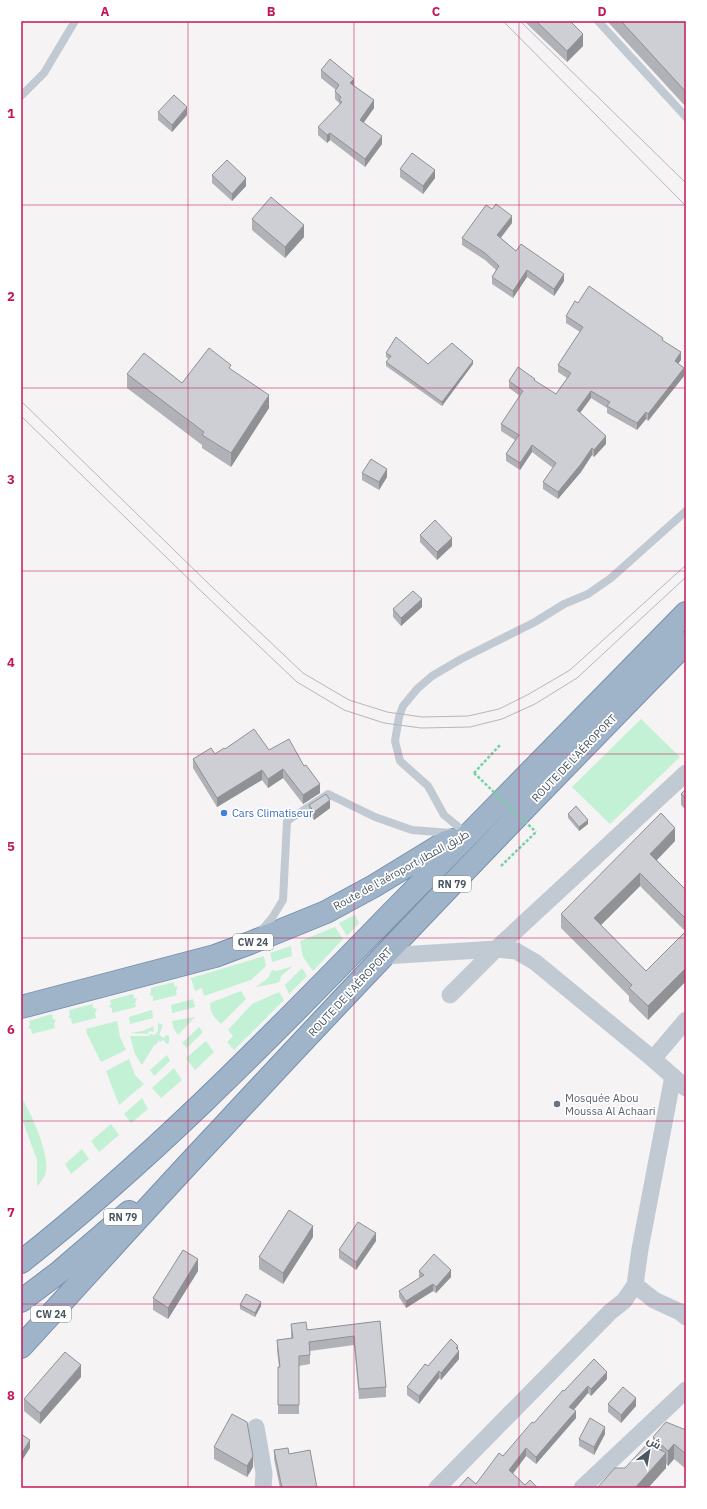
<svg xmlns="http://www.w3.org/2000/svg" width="707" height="1509" viewBox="0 0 707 1509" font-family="'IBM Plex Sans',Cairo,sans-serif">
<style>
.green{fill:#c3f1d5}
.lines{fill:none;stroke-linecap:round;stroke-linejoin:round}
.trunk-casing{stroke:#7690ad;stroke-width:24}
.path{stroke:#7ad0a6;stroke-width:2.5;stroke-dasharray:3 2;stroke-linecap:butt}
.service{stroke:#c1cad2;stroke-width:8}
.minor{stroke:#c1cad2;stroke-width:17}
.trunk{stroke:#9fb4c9;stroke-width:22}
.tram{stroke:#b5b8bd;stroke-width:1}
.path-bridge{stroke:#7ad0a6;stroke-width:2.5;stroke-dasharray:3 2;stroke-linecap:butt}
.wall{fill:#b0b2b7}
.shaded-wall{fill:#909195}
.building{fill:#cdcfd5;stroke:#909195}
.grid{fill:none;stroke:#c2185b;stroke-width:1;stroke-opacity:0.55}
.shop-dot{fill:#3f7fe0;stroke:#fff;stroke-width:1.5}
.worship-dot{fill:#6b7280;stroke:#fff;stroke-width:1.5}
.labels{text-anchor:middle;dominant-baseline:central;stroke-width:3.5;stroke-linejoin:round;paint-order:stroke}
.shield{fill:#fff;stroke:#808990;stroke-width:1}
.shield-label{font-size:10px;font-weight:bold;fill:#4a5661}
.street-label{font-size:11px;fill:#4a5661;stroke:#fff}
.shop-label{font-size:11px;fill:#366cbe;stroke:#fff;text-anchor:start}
.worship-label{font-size:11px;fill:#5b616d;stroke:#fff;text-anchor:start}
.neatline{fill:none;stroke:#c2185b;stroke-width:1.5}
.grid-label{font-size:13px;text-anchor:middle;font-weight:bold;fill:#c2185b}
</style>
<rect width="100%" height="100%" fill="#f5f3f3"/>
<path class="green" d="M641 719 680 757 610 824 572 787Z
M355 915 359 923 347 936 339 923Z
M335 927 343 939 313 971 303 957 300 941Z
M291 946 292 956 272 962 270 953Z
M264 956 266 966 251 980 204 996 202 988 195 991 191 978Z
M293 966 281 976 280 981 277 983 256 987 268 978 272 970 277 971Z
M302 968 307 976 289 994 285 985Z
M174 982V986L178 987 176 991 177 995 153 1001V996L149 995 151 993V988Z
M241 991 246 999 221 1024C214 1017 210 1013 210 1003Z
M279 992 284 1000 234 1050 227 1042 233 1036 228 1030 252 1004Z
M133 994 134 998 137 999 135 1003 136 1007 112 1013V1008L109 1007 111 1004 110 1000Z
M193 999 195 1007 172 1013 171 1005Z
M93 1004V1008L97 1009 95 1013 96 1018 72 1024 71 1018H68L70 1015 69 1010Z
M152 1010 153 1018 130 1024 129 1017Z
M52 1014 53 1019 56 1020 54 1024 55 1028 32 1034 31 1029 28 1028 30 1025 29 1021Z
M195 1017 178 1035 174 1029 172 1021Z
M117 1021 120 1037 126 1050 101 1062 87 1034 86 1029Z
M158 1023 163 1025 159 1035 164 1038 166 1035 169 1036V1043L167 1044 163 1040 160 1042 159 1040 156 1045 155 1044 142 1065 135 1054 130 1036H149L150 1034 155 1035 158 1031Z
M154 1026 153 1032 149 1031 148 1034 130 1033 143 1031Z
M199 1027 203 1032 187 1048 182 1043Z
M206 1041 214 1052 195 1070 186 1058Z
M167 1055 170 1061 154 1076 150 1070Z
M129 1059 135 1075 144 1084 119 1105 106 1071Z
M174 1068 182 1080 161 1098 152 1088Z
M21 1097C31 1112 49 1153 46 1170 46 1176 41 1182 37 1186V1160L21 1116Z
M142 1098 148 1109 131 1123 124 1114Z
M111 1124 119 1135 99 1152 91 1141Z
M82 1149 89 1159 71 1174 65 1164Z"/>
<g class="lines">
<g class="trunk-casing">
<path id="trunk" d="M21 1007 215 956 250 943 326 912 374 886 446 842 453 840
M21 1262C147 1163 260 1048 372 933 476 826 581 720 686 613
M21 1301 58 1273 129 1212
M21 1347C88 1274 154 1200 222 1128 374 964 529 803 686 643"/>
</g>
<path class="path" d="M474 773 500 745
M501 866 536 832"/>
<path class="service" d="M598 21 686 117
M21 96 44 73 75 21
M467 834 444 815 428 786 400 761 395 741 399 717 403 706 417 689 432 676 461 659 535 622 564 604 588 594 611 578 686 511
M259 933 272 918 283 900 287 821 328 794 375 817 412 830 451 833"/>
<path class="minor" d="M384 956 496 949 516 951 535 962 653 1059 686 1088
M450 995 496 949 686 773
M653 1059 686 1020
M635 1285 654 1300 680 1312 686 1317
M256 1427 264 1473 263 1488
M437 1488 610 1312 624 1301 635 1285 640 1249 673 1076
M582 1488 686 1390"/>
<use href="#trunk" class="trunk"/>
<path class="tram" d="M503 21 686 206
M520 21 686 183
M21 401 211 586 303 673 349 700 387 712 422 717 468 716 499 709 529 694 570 670 686 565
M21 416 203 593 297 682 344 710 384 723 421 728 470 727 502 719 535 704 577 678 686 577"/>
<path class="path-bridge" d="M474 773 536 832"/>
</g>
<path class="wall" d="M524 21H570L583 46 567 62Z
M607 21H686V107Z
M321 70 354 86 374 108 363 123 382 144 365 167 330 140 327 143 318 135V127L339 106V103L335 99V91L336 90 321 78Z
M158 112 187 115 172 132 158 120Z
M400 169 435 178 423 194 400 177Z
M212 175 246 186 232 201 212 183Z
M252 219 304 237 285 258 252 230Z
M512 223 501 238 516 251 564 281 554 296 527 277 513 298 492 284V277L496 270 485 260 462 245V238Z
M578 303 663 341 681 360 678 363 684 376 648 421 646 419 637 430 607 413V408L591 398 580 413 606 444 594 457 592 455 581 472 558 499 543 489V482L553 468 532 452 520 470 506 461V454L515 440 501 431V424L520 396 509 388V381H535L556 394 567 378 558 372V365L580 332 566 323V316Z
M386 353 428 364H473L442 406 386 366V362L389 359 386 357Z
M231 370 269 408 231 467 202 448V445L127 388V374L182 383Z
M362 473 387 477 379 490 362 480Z
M420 535 452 546 437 560 420 542Z
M422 607 401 626 393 617V609Z
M225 749 269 750 304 766 320 793 303 804 283 778 268 788 262 780 217 807 193 768V759L215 754Z
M686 789V810L681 805V794Z
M309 805 330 808 314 820 309 813Z
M568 814 588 824 579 831 568 818Z
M675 841 657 860 686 890 684 930 640 886 601 925 646 971 686 934V981L648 1020 629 1001V996L561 928V914Z
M313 1237 283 1284 259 1269V1257Z
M376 1241 356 1270 339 1258V1250Z
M198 1271 168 1319 153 1310V1298Z
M419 1271 451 1277 436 1293 433 1291 406 1308 399 1297V1291L419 1278Z
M240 1305 261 1306 255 1317 240 1309Z
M380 1321 386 1387V1397L359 1399 354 1345 310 1351V1364L299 1366V1414H278V1367H279L277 1350V1340L291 1338V1324L307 1330Z
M458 1350 459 1359 441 1380 439 1378 419 1404 407 1395V1387L428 1366Z
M81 1377 40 1424 24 1411V1399Z
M607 1379 591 1396 588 1393 574 1410 576 1418 536 1464 526 1456 513 1474 525 1485 476 1484 534 1423 564 1391Z
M608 1404 636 1406 621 1423 608 1412Z
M686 1430V1469L674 1459 668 1466 666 1464V1468L648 1488H597L625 1468 653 1446V1437Z
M605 1434 594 1455 579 1446V1439Z
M214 1447 253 1467 247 1477 214 1459Z
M274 1450 289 1454 317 1488H280L274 1459Z"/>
<path class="shaded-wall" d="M583 34V46L567 62V51Z
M354 79V87L350 83Z
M374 100V108L360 128V120Z
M187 107V115L172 132V125Z
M330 133V140L327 143V135Z
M382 136V144L365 167V159Z
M435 170V178L423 194V186Z
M246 178V186L232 201V194Z
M512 216V223L497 242V235Z
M304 225V237L285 258V247Z
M527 270V277L513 298V291Z
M564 274V281L554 296V289Z
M681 352V360L675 368V361Z
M473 361V364L442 406V402Z
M684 368V376L648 421V414Z
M591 391V398L577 417V410Z
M269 395V408L231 467V453Z
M646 412V419L637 430V423Z
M606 436V444L594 457V450Z
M532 445V452L520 470V463Z
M592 448V455L581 472 558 499V492Z
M387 469V477L379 490V482Z
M452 538V546L437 560V552Z
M422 599V607L401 626V618Z
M283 769V778L268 788V779Z
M262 770V780L217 807V798Z
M320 784V793L303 804V795Z
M330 800V808L314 820V812Z
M588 820V824L579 831V827Z
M675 828V841L650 867V854Z
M640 873V886L594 932V918Z
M686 914V928L684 930V917Z
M686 968V981L648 1020V1006Z
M313 1226V1237L283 1284V1273Z
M376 1233V1241L356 1270V1262Z
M198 1259V1271L168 1319V1308Z
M451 1270V1277L436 1293V1287Z
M433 1284V1291L406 1308V1301Z
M261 1302V1306L255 1317V1313Z
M458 1346V1352L459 1351V1359L441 1380V1373Z
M81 1365V1377L40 1424V1413Z
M439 1371V1378L419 1404V1396Z
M607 1372V1379L591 1396V1389Z
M588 1386V1393L569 1415V1407Z
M636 1398V1406L621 1423V1415Z
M576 1411V1418L536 1464V1457Z
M605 1427V1434L594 1455V1447Z
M30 1440V1448L21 1462V1454Z
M674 1444V1459L668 1466V1451Z
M526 1448V1456L509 1478V1470Z
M666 1453V1468L648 1488H635Z
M253 1456V1467L247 1477V1466Z"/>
<path class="building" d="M536 21H570L583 34 567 51Z
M621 21H686V92Z
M330 59 354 79 350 83 374 100 360 120 382 136 365 159 330 133 327 135 318 127 342 102 339 100 341 97 335 91 339 85 321 70Z
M174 95 187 107 172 125 158 112Z
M412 153 435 170 423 186 400 169Z
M227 160 246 178 232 194 212 175Z
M271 197 304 225 285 247 252 219Z
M496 204 512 216 497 235 516 251 521 244 564 274 554 289 527 270 513 291 492 277 499 266 485 253 462 238 486 205 492 209Z
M589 286 663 338 662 340 681 352 675 361 684 368 648 414 646 412 637 423 607 406 610 402 591 391 577 410 606 436 594 450 592 448 581 464 558 492 543 482 556 463 532 445 520 463 506 454 519 435 501 424 523 391 509 381 518 367 535 379 534 380 556 394 571 373 558 365 583 327 566 316 575 301 578 303Z
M396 337 428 364 452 343 473 361 442 402 386 362 391 356 386 353Z
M209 348 231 365 229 368 269 395 231 453 202 435 204 432 127 374 144 353 182 383Z
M371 459 387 469 379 482 362 473Z
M435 520 452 538 437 552 420 535Z
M413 591 422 599 401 618 393 609Z
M254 729 269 750 289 739 304 766 306 765 320 784 303 795 283 769 268 779 262 770 217 798 193 759 211 748 215 754 224 748 225 749Z
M686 789V798L681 794Z
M326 794 330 800 314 812 309 805Z
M576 806 588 820 579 827 568 814Z
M661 813 675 828 650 854 686 890V914L684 917 640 873 594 918 646 971 684 933 686 934V968L648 1006 629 988 632 985 561 914Z
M289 1210 313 1226 283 1273 259 1257Z
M358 1222 376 1233 356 1262 339 1250Z
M183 1250 198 1259 168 1308 153 1298Z
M434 1254 451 1270 436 1287 433 1284 406 1301 399 1291 424 1275 419 1271Z
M246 1294 261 1302 255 1313 240 1305Z
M380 1321 386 1387 359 1389 354 1336 309 1342 310 1355 299 1356V1405H278V1367H280L277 1340 293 1338 291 1324 306 1322 307 1330Z
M451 1339 458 1346 456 1348 459 1351 441 1373 439 1371 419 1396 407 1387 425 1364 428 1366Z
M65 1352 81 1365 40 1413 24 1399Z
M594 1359 607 1372 591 1389 588 1386 569 1407 576 1411 536 1457 526 1448 509 1470 525 1485 530 1480 538 1488H458L468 1477 476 1484 499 1453 503 1456 532 1422 534 1423 563 1390 564 1391Z
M623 1387 636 1398 621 1415 608 1404Z
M232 1414 247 1422 253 1456 247 1466 214 1447Z
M590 1418 605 1427 594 1447 579 1439Z
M666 1422 686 1430V1454L674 1444 668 1451 653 1437Z
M21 1434 30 1440 21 1454Z
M648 1443 666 1453 635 1488H597L615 1468H625Z
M288 1448 289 1454 310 1450 317 1488H282L274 1450Z"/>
<path class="grid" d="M188 21V1488M354 21V1488M519 21V1488M21 205H686M21 388H686M21 571H686M21 754H686M21 938H686M21 1121H686M21 1304H686"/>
<circle class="shop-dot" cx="224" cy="813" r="4"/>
<circle class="worship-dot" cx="557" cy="1104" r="4"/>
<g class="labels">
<g class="shield">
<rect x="433" y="876" width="38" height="16" rx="3"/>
<rect x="233" y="934" width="40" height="16" rx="3"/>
<rect x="104" y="1209" width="38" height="16" rx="3"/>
<rect x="31" y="1306" width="40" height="16" rx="3"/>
</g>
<g class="shield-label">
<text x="452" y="884">RN 79</text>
<text x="253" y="942">CW 24</text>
<text x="123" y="1217">RN 79</text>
<text x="51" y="1314">CW 24</text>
</g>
<g class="street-label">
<text transform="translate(574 758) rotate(-46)">ROUTE DE L'AÉROPORT</text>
<text transform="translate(401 870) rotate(-29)">Route de l'aéroport طريق المطار</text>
<text transform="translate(350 992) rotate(-47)">ROUTE DE L'AÉROPORT</text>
</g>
<g class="shop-label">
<text x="232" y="813">Cars Climatiseur</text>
</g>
<g class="worship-label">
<text x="565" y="1098">Mosquée Abou<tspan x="565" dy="13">Moussa Al Achaari</tspan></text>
</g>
</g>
<rect width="707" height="1509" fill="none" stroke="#ffffff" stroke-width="44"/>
<g transform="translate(649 1451) rotate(31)" stroke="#ffffff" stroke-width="3" paint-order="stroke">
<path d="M0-3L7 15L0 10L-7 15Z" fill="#4a5661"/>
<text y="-6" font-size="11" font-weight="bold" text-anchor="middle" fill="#4a5661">ش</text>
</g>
<rect x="22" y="22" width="663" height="1465" class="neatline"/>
<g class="grid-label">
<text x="105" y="16">A</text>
<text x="271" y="16">B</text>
<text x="436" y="16">C</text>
<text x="602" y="16">D</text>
<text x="11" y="118">1</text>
<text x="11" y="301">2</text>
<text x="11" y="484">3</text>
<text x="11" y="667">4</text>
<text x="11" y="851">5</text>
<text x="11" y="1034">6</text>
<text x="11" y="1217">7</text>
<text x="11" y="1400">8</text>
</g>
</svg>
